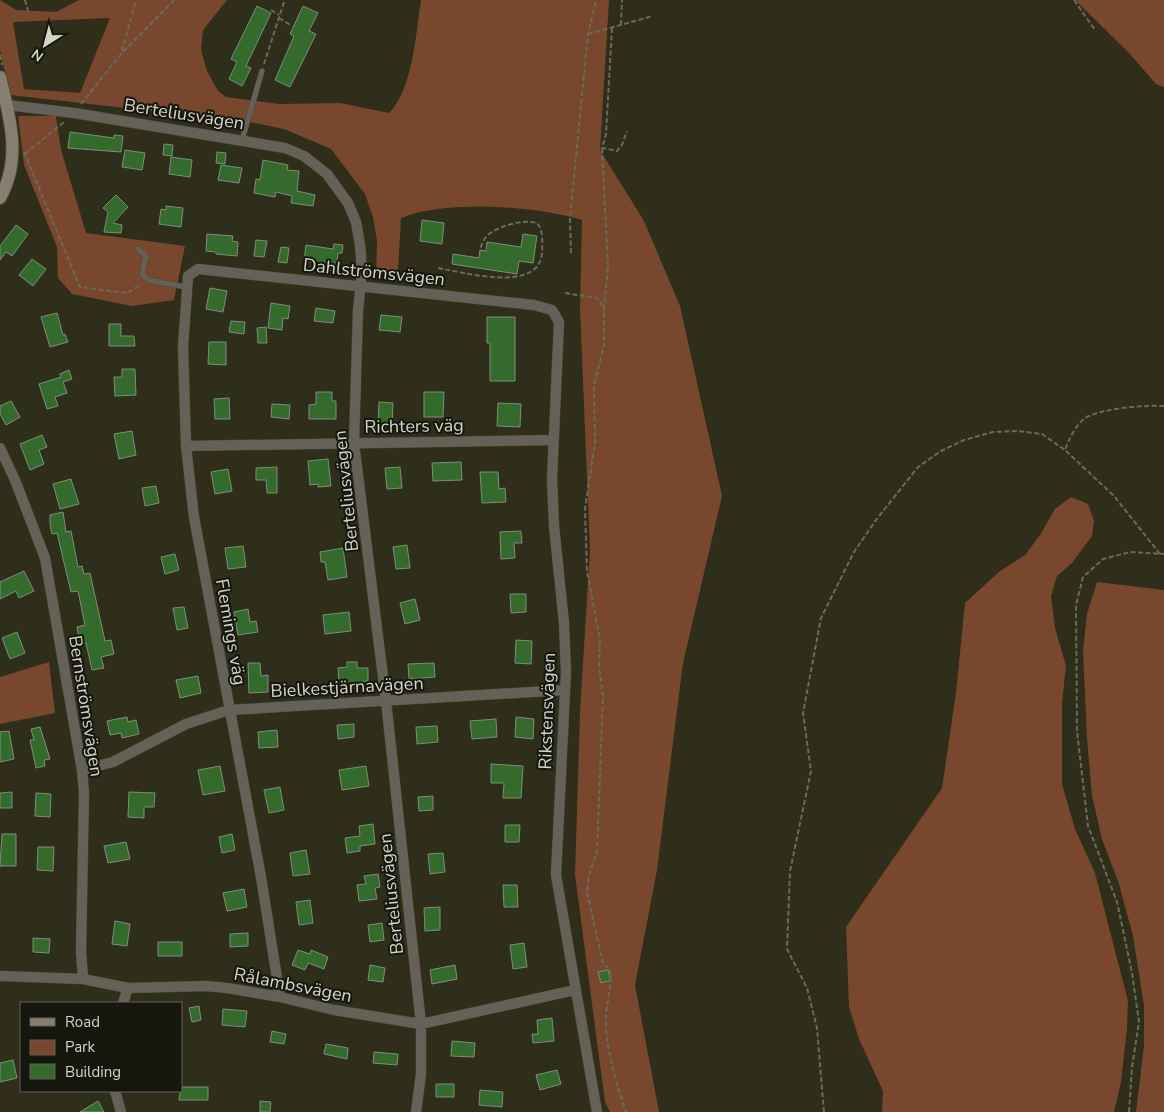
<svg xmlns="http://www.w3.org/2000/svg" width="1164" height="1112" viewBox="0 0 1164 1112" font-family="'Nunito Sans',sans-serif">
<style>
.green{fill:#79472e;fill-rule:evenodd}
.building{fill:#346b2d;stroke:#7d8e7b}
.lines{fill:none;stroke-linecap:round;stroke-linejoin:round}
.lane-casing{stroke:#494936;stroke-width:6}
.street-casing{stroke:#494936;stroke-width:11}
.secondary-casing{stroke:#494936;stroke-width:14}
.path{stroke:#6a6b5a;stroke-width:2;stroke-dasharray:5 2.5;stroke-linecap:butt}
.lane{stroke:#666158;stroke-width:5}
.street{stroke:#666158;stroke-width:10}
.secondary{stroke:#867e70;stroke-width:12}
.labels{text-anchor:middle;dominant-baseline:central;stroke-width:4;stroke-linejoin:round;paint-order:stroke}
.street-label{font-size:18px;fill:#d4d5c9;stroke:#15160d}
</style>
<rect width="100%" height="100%" fill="#2e2e1a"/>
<path class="green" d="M0 0 16 10 56 12 79 0H227L203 30 201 50 207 71 218 91 226 97 280 104 340 103 389 113C413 89 416 32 421 0H609L600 150 644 221 680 306 722 496 683 663 657 870 635 985 659 1112H610L605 1102 575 875 580 711 590 550 580 309 582 220C535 206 447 199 401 218L398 270 395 279 376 276 377 241 373 217 365 194 331 149 284 129 250 122 10 95 0 50ZM110 18 80 93 24 89 13 22Z
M1075 0H1164V87L1156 84 1129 53Z
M18 116H56L61 150 86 233 185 246 174 300 132 306 72 294 58 278 57 247 24 165Z
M1071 497 1088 504 1094 521 1092 536 1072 563 1057 576 1051 596 1055 628 1066 666 1062 702V784L1075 829 1095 873 1128 1001 1127 1029 1121 1082 1114 1112H882L883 1091 859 1039 849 1007 846 927 942 788 956 693 965 603 1000 571 1025 555 1040 535 1055 509Z
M1097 582 1164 590V1112H1136L1144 1046V1006L1133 936 1119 884 1102 839 1092 796 1087 738 1083 651 1087 614Z
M49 662 55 713 0 724V677Z"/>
<path class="building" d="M257 6 271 13 246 66 251 68 242 86 229 79 237 62 231 59Z
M303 6 318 13 309 31 316 34 290 87 275 80 294 36 290 34Z
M70 132 114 138V135L123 136 121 152 68 148Z
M164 144 173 145 172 156 163 155Z
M125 150 145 153 142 170 122 167Z
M217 152 226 153 225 164 216 163Z
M171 157 192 160 190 177 169 174Z
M263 160 288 165 287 170 299 171 297 191 315 195 313 206 291 203 292 196 276 192 275 197 254 193 256 179 260 180Z
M221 165 242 168 239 183 218 180Z
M116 195 128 207 113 223 122 225 121 233 104 232 108 212 103 208Z
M166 206 183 208 181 227 159 224 161 209 166 210Z
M422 220 444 223 442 244 420 241Z
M16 225 28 234 12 256 6 252 0 260V246Z
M207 234 233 236 232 241 238 242 237 256 216 254V252L206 251Z
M523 234 537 236 533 263 519 261 517 274 452 264 453 254 479 258 480 250 486 251 487 242 521 247Z
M256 240 267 241 264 257 254 256Z
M334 244 343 245 342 253H338L336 271 315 269 316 263 304 261 306 245 333 249Z
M281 247 289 248 287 263 278 262Z
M32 259 46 269 33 286 19 275Z
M210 288 227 291 223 312 206 309Z
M271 303 290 306 288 319 283 318 282 330 268 328Z
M316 308 335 311 333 323 314 321Z
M57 313 63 335 65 334 68 342 50 347 41 317Z
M381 315 402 317 400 332 379 330Z
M487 317H515V381H490V343H487Z
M231 321 245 322 244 334 229 332Z
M109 324H121V336H134L135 346H109Z
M266 327 267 343H258L257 328Z
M209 342H226V365L208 364Z
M122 369H135L136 395 115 396 114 377H122Z
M69 370 72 379 63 382 67 393 55 397 58 406 47 409 39 384 61 377 60 374Z
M316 392H332V401H336V419H309V405L316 404Z
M424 392H444L443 417H424Z
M229 398 230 419H215L214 399Z
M11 401 20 417 6 425 0 414V406Z
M379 402 393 403 392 426H378Z
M498 403 521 404 520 427 497 426Z
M272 404 290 405 289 419 271 417Z
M132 431 136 455 119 459 114 434Z
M42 435 47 447 39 450 44 464 30 470 20 444Z
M328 459 331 486 318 487V484L310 485 308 461Z
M461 462 462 480 433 481 432 463Z
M277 467V493H267L266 480H256V468Z
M400 467 402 488 387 489 385 468Z
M228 469 232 491 215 494 211 472Z
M480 472H498L499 489 505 488 506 502 482 503Z
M71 479 79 504 60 509 53 484Z
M156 486 159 503 145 506 142 488Z
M63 512 66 532 71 531 78 567 82 566 84 574 90 573 105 641 111 640 114 654 101 657 104 668 92 670 86 643 80 644 77 627 85 625 78 591 71 592 57 533 52 534 50 524V515Z
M521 531 522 543H514L515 558 501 559 500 532Z
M407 545 410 568 396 569 393 547Z
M243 546 246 567 228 569 225 548Z
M343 548 347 577 328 580 325 562H321L320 552Z
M175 554 179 570 165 574 161 557Z
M24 571 34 591 19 598 16 591 0 599V582Z
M510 594H526V612L511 613Z
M415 599 420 620 405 624 400 603Z
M184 607 188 628 177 630 173 608Z
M248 609 250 622 256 621 258 632 238 635 234 612Z
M349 612 351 631 325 634 323 615Z
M17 632 25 653 10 659 2 638Z
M516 640 532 641 531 664 515 663Z
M347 662H357V668H368V681L358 682 359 688H344V684H339L338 668 347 667Z
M248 663H260L261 676 268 675V692L249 693Z
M434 663 435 677 409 679 408 664Z
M198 676 201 693 180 698 176 680Z
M127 717 128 722 136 720 139 734 122 738 121 733 110 735 107 721Z
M516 717 534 719 533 739 515 737Z
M496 719 497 737 472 739 470 721Z
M354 724V737L338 739 337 725Z
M437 726 438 742 417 744 416 727Z
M40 727 50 759 44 760 45 766 36 768 30 740H34L31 729Z
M277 730 278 747 259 748 258 732Z
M9 731 14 759 0 762V732Z
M491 764 523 766 521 798H503L504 783H491Z
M220 766 225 791 203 795 198 770Z
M366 766 369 786 342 790 339 770Z
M280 787 284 810 269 813 264 790Z
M12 792V808H0V793Z
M129 792 155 793 154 807H144V818L128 817Z
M36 793 51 794 50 817 35 816Z
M433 796V810L419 811 418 797Z
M373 824 375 844 360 846V851L347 853 345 838 360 836 359 826Z
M505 825H520L519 842H505Z
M2 834H16V866H0Z
M232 834 235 850 222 853 219 837Z
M126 842 130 859 108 863 104 846Z
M38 847H54L53 871 37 870Z
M306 850 310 874 293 876 290 853Z
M443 853 445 872 430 874 428 854Z
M378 874 380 887 375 888 377 899 359 901 357 885 366 884 364 876Z
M503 885H517L518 907H504Z
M244 889 247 907 227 911 223 893Z
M310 900 313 923 299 925 296 902Z
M440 907V930L425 931 424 908Z
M115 921 130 924 127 946 112 944Z
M382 923 384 940 370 942 368 925Z
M248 933V946L230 947V934Z
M33 938 50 939 49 953 33 952Z
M158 942H182V956H158Z
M524 943 527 967 513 969 510 945Z
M298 950 310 954 311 950 328 957 324 969 308 963 305 970 292 965Z
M370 965 385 968 383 982 368 980Z
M455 965 457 979 432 984 430 970Z
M608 970 611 980 601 983 598 972Z
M199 1006 201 1020 192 1022 189 1008Z
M223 1009 247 1011 245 1027 222 1025Z
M552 1018 554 1041 533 1043 532 1034H538L537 1020Z
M272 1031 286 1034 284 1044 270 1042Z
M452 1041 475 1043 474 1057 451 1056Z
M326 1044 348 1048 347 1059 324 1054Z
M374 1052 398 1054 397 1065 373 1063Z
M13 1060 17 1078 0 1082V1063Z
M557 1070 561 1084 540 1090 536 1075Z
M436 1084H454V1097H436Z
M181 1087H208V1100H179Z
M480 1090 503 1092 502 1107 479 1105Z
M98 1101 104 1112H80Z
M260 1101 271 1102 270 1112H260Z"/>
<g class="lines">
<g class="lane-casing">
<path id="lane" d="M242 140 262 71
M138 249 146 256 142 274 148 280 186 287"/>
</g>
<g class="street-casing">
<path id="street" d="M7 105 74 113 285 148 304 156 327 174 348 203 356 222 360 245 362 271 358 311 354 443 386 701 421 1024V1074L416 1112
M186 446 553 440
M0 448 15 480 45 558 82 770 84 793 81 951 83 979
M82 770 113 762 186 724 229 710 565 690
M0 976 83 979 128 988 206 986 227 988 280 997 334 1010 421 1024 575 990
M280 997 261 877 194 517 186 446 183 347 188 276 198 269 534 305 552 310 559 322 552 479 554 526 564 623 566 672 556 875 597 1112
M123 1003 128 988
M115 1091 121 1112"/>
</g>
<g class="secondary-casing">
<path id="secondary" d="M0 77C10 118 22 159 0 198"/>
</g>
<path class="path" d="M25 0 29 15
M1074 0 1095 30
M271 10 279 15
M279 18 292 26
M621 25 622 0
M612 28 606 134 602 148 617 151 622 145 627 131
M588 34 653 16
M122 51 136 0
M0 55 2 65
M264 64 284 2
M81 104 122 53 174 0
M602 148 608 267 604 308V346L594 385 595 442 585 509 587 571 600 640 599 666 603 696 597 851 589 875 587 892 603 964 610 969C613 986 606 1001 606 1018 605 1047 617 1086 626 1112
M24 152 80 287 127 293 142 284
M25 154 64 122
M571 253 570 218 588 34 596 0
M438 268C462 272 539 294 542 253 542 243 544 231 537 223 524 219 498 226 488 235 484 238 482 244 480 249
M565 293 597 298 604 308
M1160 554 1114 496 1065 450C1069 439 1077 421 1089 416 1107 408 1145 405 1164 406
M824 1112 817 1028 807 988 787 949 790 871 811 771 803 713 821 618 854 552 876 520 918 467 941 451 964 440 993 432 1018 431 1042 434 1065 450
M1129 1112 1132 1067 1139 1022 1132 973 1117 902 1088 826 1077 731 1076 605 1083 577 1103 559 1130 552 1164 554"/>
<use href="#lane" class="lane"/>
<use href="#street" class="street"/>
<use href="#secondary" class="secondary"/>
</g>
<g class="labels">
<g class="street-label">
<text transform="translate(184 114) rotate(9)">Berteliusvägen</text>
<text transform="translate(374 272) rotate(6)">Dahlströmsvägen</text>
<text transform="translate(414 426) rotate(-1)">Richters väg</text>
<text transform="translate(346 491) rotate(-96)">Berteliusvägen</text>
<text transform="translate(231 632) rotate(80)">Flemings väg</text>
<text transform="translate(347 687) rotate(-3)">Bielkestjärnavägen</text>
<text transform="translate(86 706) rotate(81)">Bernströmsvägen</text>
<text transform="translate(547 711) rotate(-88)">Rikstensvägen</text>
<text transform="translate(391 894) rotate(-96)">Berteliusvägen</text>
<text transform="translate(293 985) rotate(11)">Rålambsvägen</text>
</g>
</g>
<rect x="20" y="1002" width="162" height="90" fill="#15160d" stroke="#616258"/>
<rect x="30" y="1018" width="25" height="8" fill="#867e70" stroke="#616258"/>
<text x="65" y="1027" font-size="15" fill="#d4d5c9">Road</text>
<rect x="30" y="1040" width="25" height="15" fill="#79472e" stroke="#616258"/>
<text x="65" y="1052" font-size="15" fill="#d4d5c9">Park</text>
<rect x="30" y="1064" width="25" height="15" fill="#346b2d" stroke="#616258"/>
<text x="65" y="1077" font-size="15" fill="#d4d5c9">Building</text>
<g transform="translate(45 45) rotate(216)" stroke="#15160d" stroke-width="4" paint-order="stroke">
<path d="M0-4L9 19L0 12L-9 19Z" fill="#d4d5c9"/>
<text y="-8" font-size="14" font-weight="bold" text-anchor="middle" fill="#d4d5c9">N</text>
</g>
</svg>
